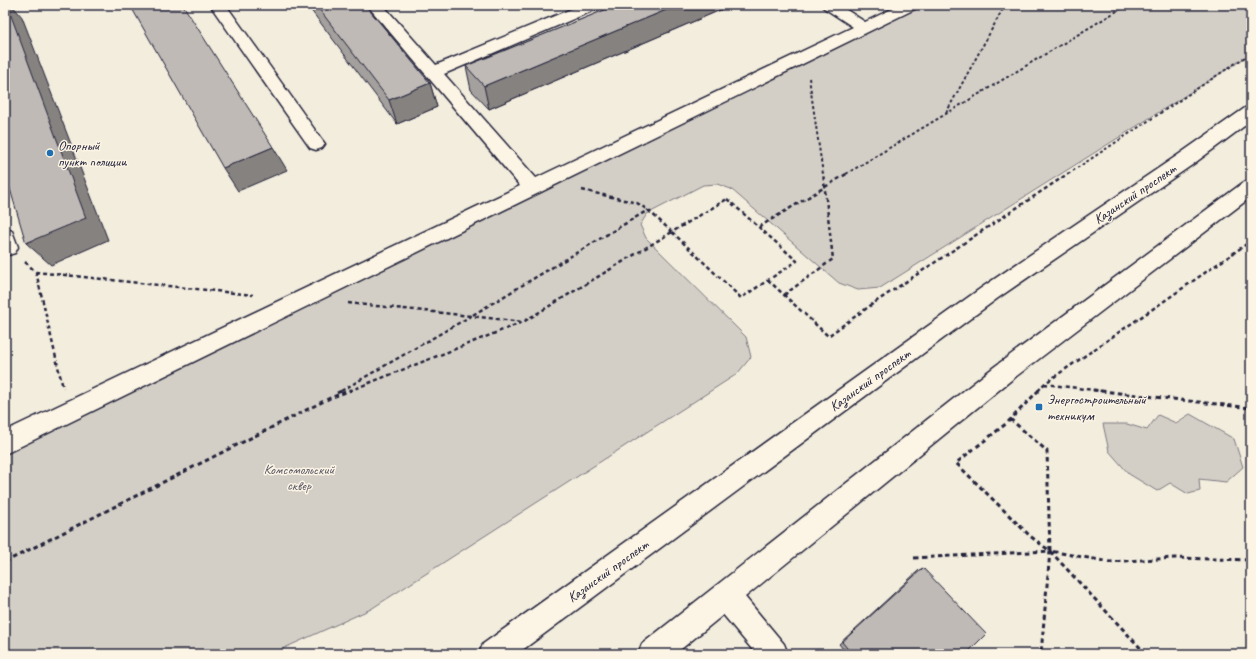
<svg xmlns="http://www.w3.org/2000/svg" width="1256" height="659" viewBox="0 0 1256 659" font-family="Caveat,sans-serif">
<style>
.green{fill:#d4cfc6;stroke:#7b7880}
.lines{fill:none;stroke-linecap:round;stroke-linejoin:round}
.minor-casing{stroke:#22223b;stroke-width:3}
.major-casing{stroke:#22223b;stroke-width:3}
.path-far2{stroke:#22223b;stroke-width:2;stroke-dasharray:3 2.5;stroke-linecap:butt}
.path-far1{stroke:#22223b;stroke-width:2.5;stroke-dasharray:4 3;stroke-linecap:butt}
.path{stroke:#22223b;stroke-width:3;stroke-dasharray:4.5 3.5;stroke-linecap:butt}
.minor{fill:#fcf5e5;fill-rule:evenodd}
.major{fill:#fcf5e5;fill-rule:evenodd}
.wall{fill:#a4a09d;stroke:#22223b}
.shaded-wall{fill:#86827f;stroke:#22223b}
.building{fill:#bfbab6;stroke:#22223b}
.poi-dot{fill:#1f6fb2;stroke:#fcf5e5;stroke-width:1.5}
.labels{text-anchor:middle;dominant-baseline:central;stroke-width:3;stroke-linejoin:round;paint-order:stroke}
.poi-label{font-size:14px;fill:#22223b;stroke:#fcf5e5;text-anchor:start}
.street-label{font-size:14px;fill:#22223b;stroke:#fcf5e5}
.park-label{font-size:14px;fill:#575665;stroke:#fcf5e5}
</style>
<rect width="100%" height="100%" fill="#f3edde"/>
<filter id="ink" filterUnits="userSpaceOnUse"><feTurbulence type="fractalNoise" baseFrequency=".025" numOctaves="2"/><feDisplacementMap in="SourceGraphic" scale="8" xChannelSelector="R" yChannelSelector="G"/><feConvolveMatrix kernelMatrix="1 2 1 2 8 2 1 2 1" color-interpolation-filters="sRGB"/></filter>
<g filter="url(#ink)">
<path class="green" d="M924 5H1251V54L880 288 858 290 839 283 731 189 717 184 703 185 647 214 640 225 646 238 746 337 751 357 737 374 371 609 271 654H5V454Z
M1190 414 1234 439 1243 467 1226 482 1199 479 1200 491 1188 494 1170 483 1157 491 1129 474 1109 451 1103 424H1127L1147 430 1158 415 1176 423Z"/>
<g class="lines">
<g class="minor-casing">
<path id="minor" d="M210 5H226L322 140 325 144 322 148 316 150 310 148Z
M367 5H383L436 65 581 5H602L599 8 444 74 536 178 853 27 824 8 821 5H839L865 22 900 5H920L917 8 5 454V431L520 186Z
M5 228 12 231 18 247 15 253 5 256Z
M726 582 736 586 784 644 788 654H756L716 606 712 596 716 586Z"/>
</g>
<g class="major-casing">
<path id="major" d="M1251 106V121L1192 165 998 298 517 654H479L483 644 984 286 1178 155 1245 108Z
M1251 180V197L1010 381 675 654H638L642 644 994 367 1244 182Z"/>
</g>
<path class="path-far2" d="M809 78 823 174
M946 113 1005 5
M846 174 1127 5
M1068 174 1251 53"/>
<path class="path-far1" d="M582 190 637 203 648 210 672 232
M727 199 797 261 741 298 672 232Z
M759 227 848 173
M25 262 36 272 253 295
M36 272 63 388
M768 280 828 336 874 303 1069 173
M784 295 833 259 823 173
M348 303 471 316 648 210
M1044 384 1102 391
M341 391 471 316 523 322
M349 391 523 322 672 232
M1038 391 1044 384 1251 241"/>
<path class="path" d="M1039 390 1007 423 956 463 1030 536 1050 551 1146 654
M1093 390 1251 408
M337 393 343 390
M1010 419 1047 451 1050 551 1110 562 1174 558 1251 560
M914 558 1050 551 1041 654
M5 562 330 398 351 390"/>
<use href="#minor" class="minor"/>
<use href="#major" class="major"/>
</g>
<path class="wall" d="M307 5H365L430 83 437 107 397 124Z
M617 5H732L489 109 471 90 466 66Z
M923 568 966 654H847L839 644 919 570Z"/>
<path class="shaded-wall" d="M7 5H12L22 17 108 240 51 265 26 243Z
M678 5H732L489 109 484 86Z
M430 83 437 107 397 124 389 100Z
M273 147 287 170 238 191 223 168Z"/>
<path class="building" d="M5 5H7L86 218 26 243 5 172Z
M130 5H183L273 147 223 168Z
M316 5H365L430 83 389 100Z
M617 5H678L484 86 466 66Z
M923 568 986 634 966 654H852L842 642Z"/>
</g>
<g class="poi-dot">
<circle cx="50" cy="153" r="4"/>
<rect x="1035" y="403" width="8" height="8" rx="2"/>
</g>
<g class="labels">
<g class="poi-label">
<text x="58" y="145">Опорный<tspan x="58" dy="16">пункт полиции</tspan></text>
<text x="1047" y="399">Энергостроительный<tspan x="1047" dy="16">техникум</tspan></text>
</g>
<g class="street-label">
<text transform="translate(1135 194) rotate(-34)">Казанский проспект</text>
<text transform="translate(870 380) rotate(-36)">Казанский проспект</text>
<text transform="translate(608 571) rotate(-36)">Казанский проспект</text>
</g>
<g class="park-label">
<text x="299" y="469">Комсомольский<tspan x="299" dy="16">сквер</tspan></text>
</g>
</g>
<rect width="1256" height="659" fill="none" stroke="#fcf5e5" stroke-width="20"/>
<rect x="10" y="10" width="1236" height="639" fill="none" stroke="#22223b" stroke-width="1.5" filter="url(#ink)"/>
</svg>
